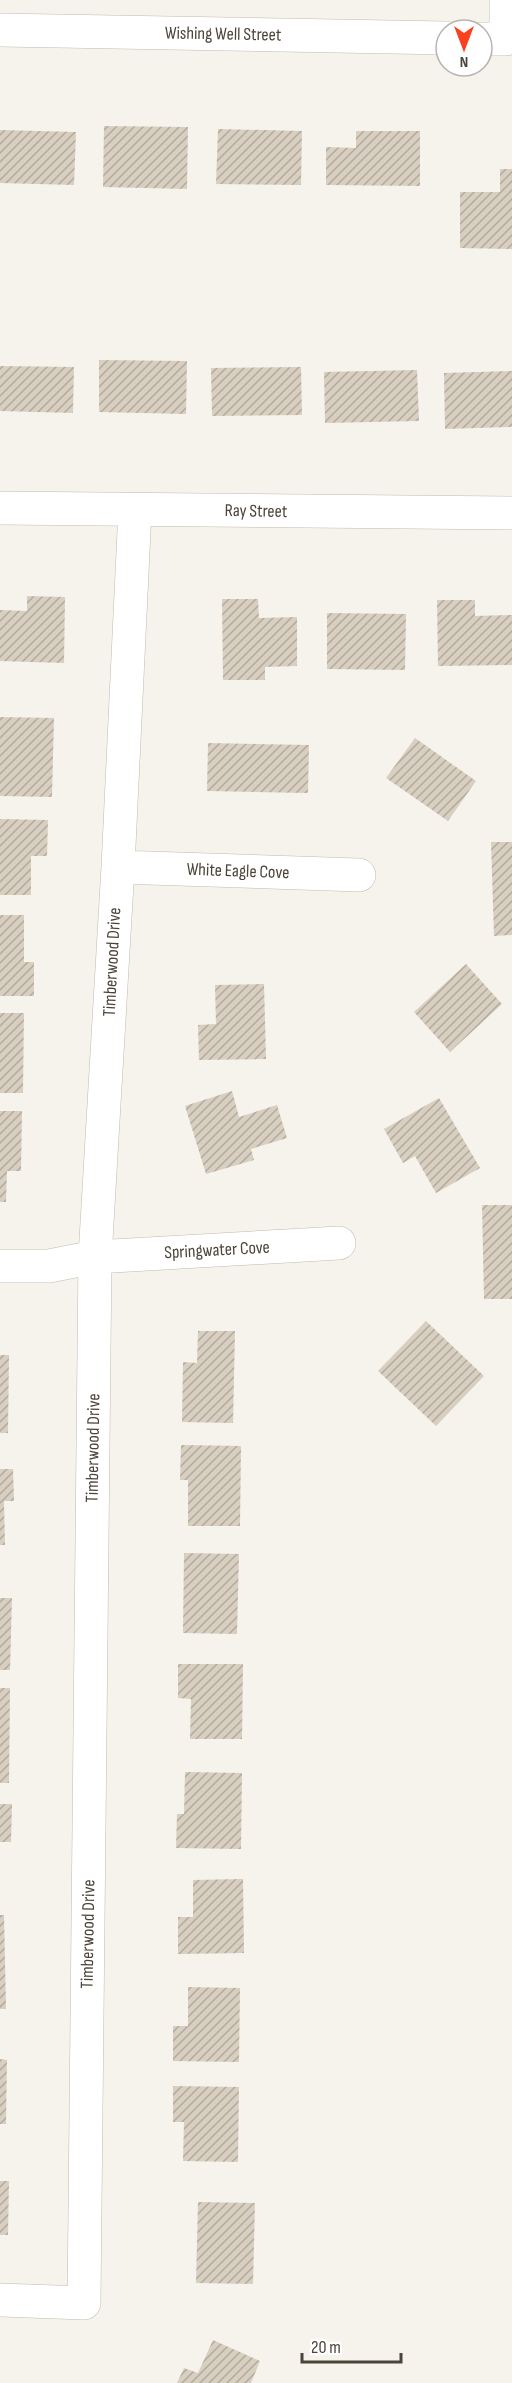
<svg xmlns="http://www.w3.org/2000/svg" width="512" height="2383" viewBox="0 0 512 2383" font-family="'Sofia Sans Condensed',sans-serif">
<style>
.building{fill:url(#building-hatch)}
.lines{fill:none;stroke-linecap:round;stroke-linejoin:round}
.minor-casing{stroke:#c2bbae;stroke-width:34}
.minor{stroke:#fff;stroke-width:33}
.labels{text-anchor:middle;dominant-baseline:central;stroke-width:4.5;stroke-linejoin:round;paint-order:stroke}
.street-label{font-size:18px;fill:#4b4439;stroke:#fff}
</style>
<defs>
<pattern id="building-hatch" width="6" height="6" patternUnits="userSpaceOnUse" patternTransform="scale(1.5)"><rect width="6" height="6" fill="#d8cfc1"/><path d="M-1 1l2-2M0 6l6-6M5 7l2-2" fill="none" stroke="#b1aa9e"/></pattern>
</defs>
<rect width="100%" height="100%" fill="#f6f3ec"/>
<path class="building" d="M104 126 188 127 187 189 103 187Z
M218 129 302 131 301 185 216 184Z
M0 130 76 132 74 185 0 183Z
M356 131H420V186L326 185V147L356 148Z
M500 169H512V249L460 248V192H500Z
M99 360 187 361 186 414 99 412Z
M0 366 74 367 73 413 0 411Z
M301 367 302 415 212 416 211 368Z
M417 370 419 421 325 423 324 372Z
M512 371V427L445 429 444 373Z
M27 596 65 597 64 663 0 661V610L27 611Z
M222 599H258L259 618 297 617V666L265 667V680H223Z
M437 600H475V616L512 615V665L438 666Z
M327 613 406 614 405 670 327 669Z
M0 717 54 718 52 797 0 796Z
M415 738 476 781 448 821 386 778Z
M208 743 309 745 308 793 207 791Z
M0 819 48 820 47 856H31V895H0Z
M491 842H512V935L494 936Z
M0 915H24V962H34V996H0Z
M466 964 502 1004 450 1052 414 1012Z
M264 984 266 1059 199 1060 198 1025 216 1024 215 985Z
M0 1013H24L23 1093H0Z
M232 1091 239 1117 277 1105 287 1138 251 1149 254 1160 206 1174 185 1106Z
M439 1098 480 1168 436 1193 415 1156 403 1163 384 1129Z
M0 1111H22L21 1171H7L6 1202H0Z
M482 1205H512V1299H484Z
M426 1321 484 1376 436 1426 378 1371Z
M198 1331H235L233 1423 182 1422 183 1362 197 1363Z
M0 1355H9L8 1433H0Z
M181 1445 241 1446 240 1526H188V1480H180Z
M0 1469H13L14 1501H4L5 1545H0Z
M184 1553 239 1554 237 1634 183 1633Z
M0 1598H12L10 1670H0Z
M178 1664H243L242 1739H190L191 1699 178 1698Z
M0 1688H10L9 1783H0Z
M185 1772 242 1773 241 1849 176 1848 177 1814H184Z
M0 1804H12L11 1842H0Z
M243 1879 244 1953 178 1954V1917H193V1880Z
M0 1915H4L6 2009H0Z
M188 1987 240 1988 239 2062 173 2061V2026H188Z
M0 2059 7 2060 6 2124H0Z
M173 2086 239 2087 238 2162 183 2161 184 2122H173Z
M0 2181H9L8 2235H0Z
M198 2202 255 2203 253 2284 196 2283Z
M213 2340 260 2361 251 2383H177L184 2368 198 2373Z"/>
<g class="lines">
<g class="minor-casing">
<path id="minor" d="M0 30 446 38
M482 39H506V0
M0 508 512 513
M118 867 359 875
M0 1266H49L95 1257 339 1243
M0 2300 84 2303 95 1257 118 867 135 510"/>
</g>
<use href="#minor" class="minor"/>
</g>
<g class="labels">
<g class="street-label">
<text transform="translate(223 34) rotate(1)">Wishing Well Street</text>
<text transform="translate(256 511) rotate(1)">Ray Street</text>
<text transform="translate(238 871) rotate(2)">White Eagle Cove</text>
<text transform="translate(112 962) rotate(-87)">Timberwood Drive</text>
<text transform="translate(217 1250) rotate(-3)">Springwater Cove</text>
<text transform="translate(93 1448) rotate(-89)">Timberwood Drive</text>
<text transform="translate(88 1934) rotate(-89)">Timberwood Drive</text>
</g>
</g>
<g transform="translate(464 48) rotate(180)"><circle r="28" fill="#ffffff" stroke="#b7b4b0" stroke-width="1.5"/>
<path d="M0-4.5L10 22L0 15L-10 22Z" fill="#fc3f1d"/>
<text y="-9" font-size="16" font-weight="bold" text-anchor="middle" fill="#4b4439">N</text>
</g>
<path d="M302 2353v9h99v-9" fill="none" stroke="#4b4439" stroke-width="3"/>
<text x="311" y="2353" font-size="18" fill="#4b4439" stroke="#ffffff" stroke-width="4.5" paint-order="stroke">20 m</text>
</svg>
